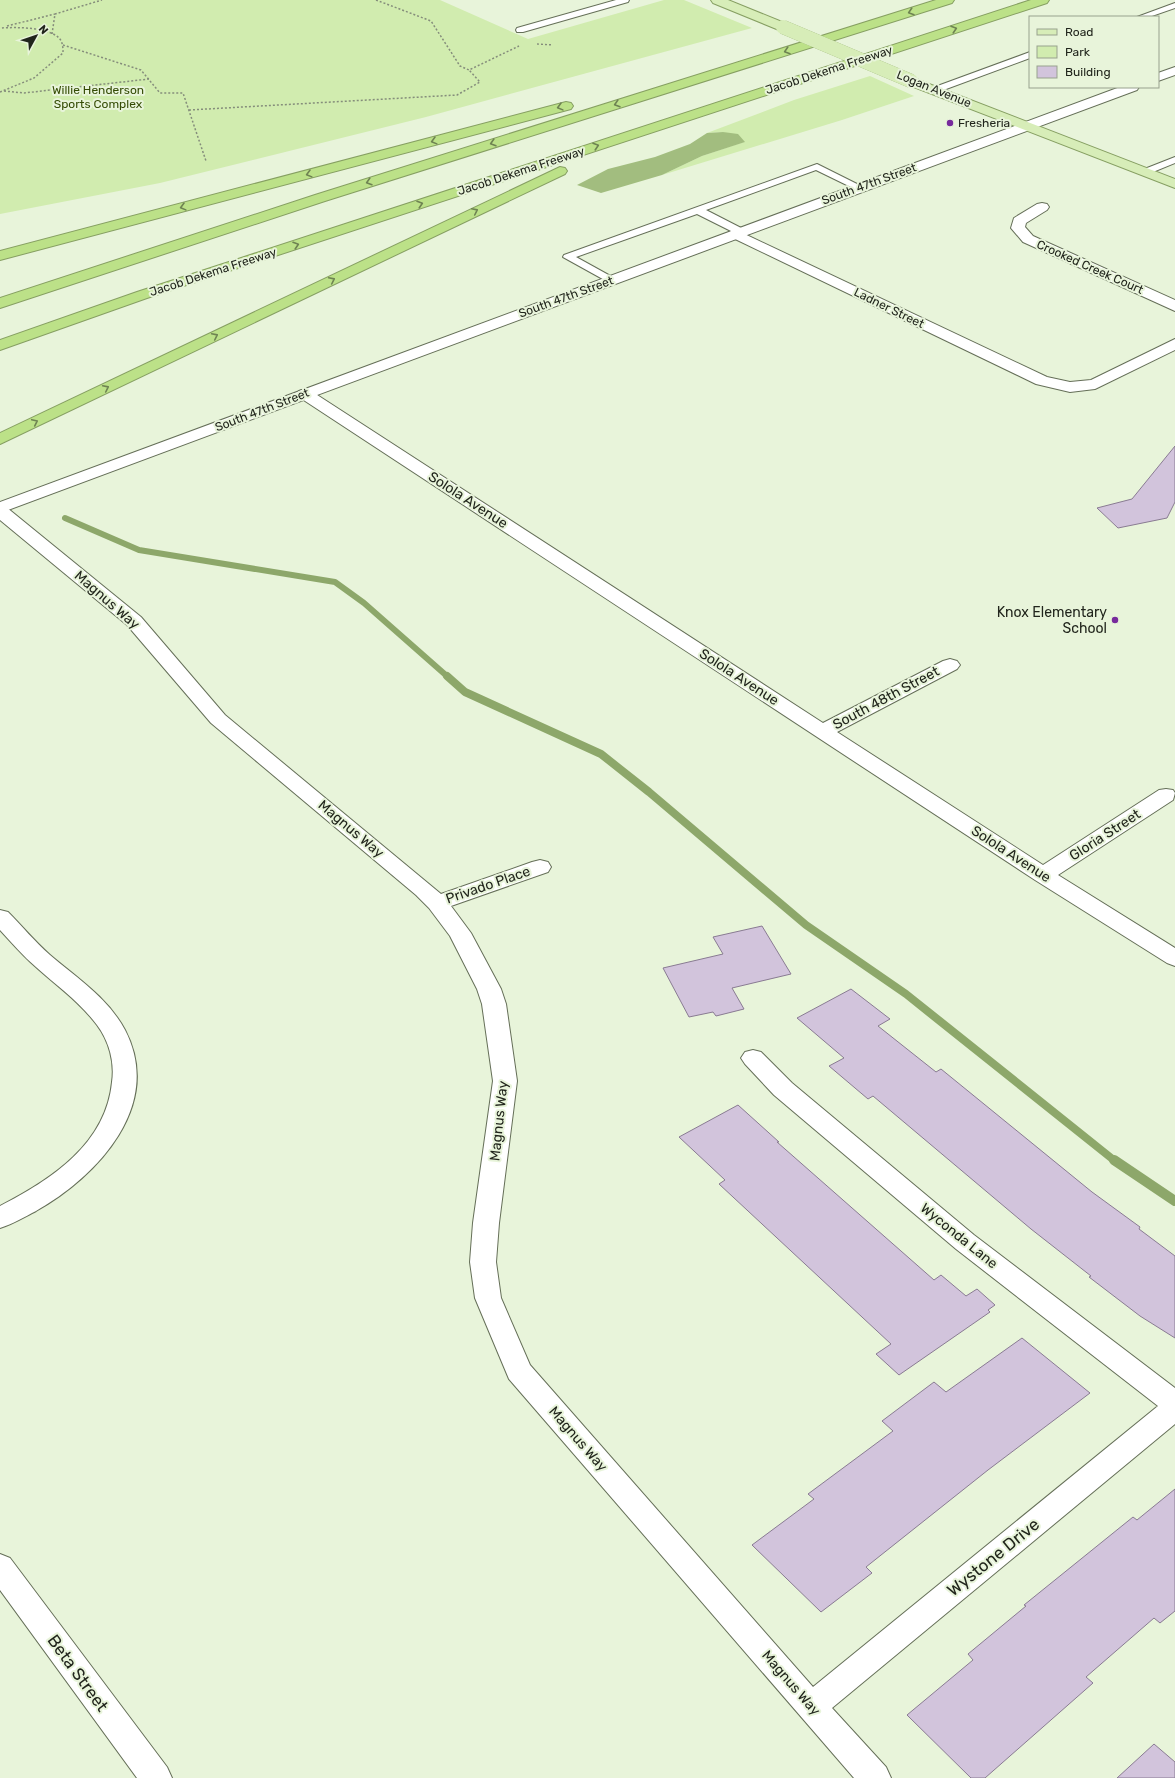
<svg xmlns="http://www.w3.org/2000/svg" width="1175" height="1778" viewBox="0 0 1175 1778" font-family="Rubik,sans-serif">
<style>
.green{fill:#d1ecaf}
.forest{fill:#a2bd7f}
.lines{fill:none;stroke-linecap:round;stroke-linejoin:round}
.stream-far2{stroke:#8da76a;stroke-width:6}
.stream-far1{stroke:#8da76a;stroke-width:8}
.stream{stroke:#8da76a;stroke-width:10}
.building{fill:#d2c4dc;stroke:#897b92}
.service-casing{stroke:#656f58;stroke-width:2}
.minor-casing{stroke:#656f58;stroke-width:2}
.secondary-casing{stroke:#656f58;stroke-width:2}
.primary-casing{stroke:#869f62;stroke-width:2}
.motorway-casing{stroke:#869f62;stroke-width:2}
.path{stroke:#858d7b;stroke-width:1.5;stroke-dasharray:2 2;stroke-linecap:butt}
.service{fill:#fff;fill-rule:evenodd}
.minor{fill:#fff;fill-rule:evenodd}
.secondary{fill:#fff;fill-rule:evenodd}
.primary{fill:#d7edb8;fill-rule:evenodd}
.motorway{fill:#bce188;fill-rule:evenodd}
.primary-bridge-casing{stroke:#869f62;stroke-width:14;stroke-linecap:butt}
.primary-bridge{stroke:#d7edb8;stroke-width:14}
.oneway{stroke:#6e8352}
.poi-dot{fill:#772a9c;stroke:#e8f4da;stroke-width:1.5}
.labels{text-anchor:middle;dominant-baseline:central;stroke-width:4;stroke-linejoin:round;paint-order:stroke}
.far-street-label{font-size:12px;fill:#21251c;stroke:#e8f4da}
.far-park-label{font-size:12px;fill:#344b04;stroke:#e8f4da}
.far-poi-label{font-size:12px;fill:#21251c;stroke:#e8f4da;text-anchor:start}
.street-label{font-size:14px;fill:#21251c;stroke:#e8f4da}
.poi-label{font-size:14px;fill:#21251c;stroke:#e8f4da;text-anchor:end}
.near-street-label{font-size:17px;fill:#21251c;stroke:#e8f4da}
</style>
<rect width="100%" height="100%" fill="#e8f4da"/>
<path class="green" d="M0 0H440L528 39 664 0H684L752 28 426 117 160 183 0 214Z
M870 76 914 96 842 120 662 175 702 156 744 142 723 132 707 133 794 100Z"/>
<path class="forest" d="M723 132 738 134 745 142 702 156 662 175 601 193 577 185 608 169 655 157 690 144 707 133Z"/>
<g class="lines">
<path class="stream-far2" d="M65 518 139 550 335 582 364 603 448 677"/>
<path class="stream-far1" d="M447 676 465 692 601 754 649 792 806 925 906 994 1115 1161"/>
<path class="stream" d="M1114 1160 1175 1201"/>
</g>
<path class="building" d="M1175 446V502L1167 518 1118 528 1097 508 1132 499Z
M762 926 791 974 732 988 744 1009 716 1016 713 1012 689 1017 663 968 723 954 713 937Z
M851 989 890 1019 878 1026 936 1072 941 1069 1092 1192 1140 1227 1139 1229 1175 1256V1338L1140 1316 1089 1277 1091 1276 1031 1229 873 1096 868 1099 829 1066 844 1058 797 1018Z
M738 1105 779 1142H777L934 1280 941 1275 966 1296 977 1289 995 1305 988 1310 990 1312 899 1375 876 1354 891 1344 719 1184 725 1180 679 1137Z
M1022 1338 1090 1393 988 1470 866 1567 872 1573 821 1612 752 1545 814 1499 808 1494 893 1431 882 1421 934 1382 946 1392Z
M1175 1489V1611L1160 1623 1154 1618 1086 1677 1093 1683 985 1778H971L907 1715 973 1660 968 1654 1026 1606 1024 1605 1133 1517 1137 1520Z
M1154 1744 1175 1762V1778H1117Z"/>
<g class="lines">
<g class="service-casing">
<path id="service" d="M616 0H629L628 2 523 32H517L516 30 517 28Z
M1175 3V8L1149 17H1137Z
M1030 52V58L938 92 935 93 931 90 932 88Z
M1175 157V163L1148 174 1145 175 1140 172 1142 170Z
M817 164 865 188 863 190H857L816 170 706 210 745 230 746 232 745 234H737L697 214 576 257 614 278 615 280 614 282 610 283 563 257 564 255Z"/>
</g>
<g class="minor-casing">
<path id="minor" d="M1042 203 1047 204 1049 207 1047 210 1026 223 1025 227 1033 236 1175 300V311L1023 242 1011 228 1014 218 1037 204Z
M736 230 1047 377 1070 382 1091 380 1175 339V350L1095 389 1070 392 1036 384 731 237 729 234 731 231Z
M305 389 311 391 823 723 943 661 950 659 957 661 960 665 957 669 837 732 1043 865 1159 790 1166 789 1173 790 1175 793 1173 800 1058 875 1175 948V966L1167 963 1035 880 299 397 297 394 299 391Z
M0 506 6 507 141 617 225 715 441 894 532 862 540 860 548 862 551 867 548 872 451 906 471 933 501 989 506 1004 517 1081 499 1223 496 1262 501 1298 530 1365 813 1687 1158 1406 956 1249 774 1095 745 1064 741 1058 745 1052 753 1050 761 1052 792 1083 974 1235 1175 1388V1424L832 1708 886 1767 891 1778H854L509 1379 475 1298 470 1262 473 1223 493 1081 482 1004 477 989 450 936 429 908 416 895 211 723 127 625 0 520Z
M0 910 8 912C22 926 35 942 50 955 77 978 108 998 125 1030 164 1105 98 1176 36 1211 24 1217 13 1224 0 1228V1206C51 1180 106 1144 112 1082 115 1062 109 1041 97 1025 80 1002 57 986 36 967 23 956 12 943 0 930Z
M0 1554 10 1558 167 1767 172 1778H137L0 1590Z"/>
</g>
<g class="secondary-casing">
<path id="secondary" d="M1175 67V75L1158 81V73Z
M1120 87H1139L1137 90 0 513V502Z"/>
</g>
<g class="primary-casing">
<path id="primary" d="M711 0H728L787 24 789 27 787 30H779L713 3Z
M911 77 1175 179V188L906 84 905 81 906 78Z"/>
</g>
<g class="motorway-casing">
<path id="motorway" d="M936 0H954L952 3 325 201 0 308V298L315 195Z
M1031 0H1049L1047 3 147 298 0 350V340L137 292Z
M566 102 571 103 573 106 571 109 0 260V251Z
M560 167 565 168 567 171 565 174 0 444V433Z"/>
</g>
<path class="path" d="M376 0 431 21 460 66 469 70 519 46
M7 26 55 14
M52 34 55 14 102 0
M537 44 553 45
M63 45 141 70 160 93H183L206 161
M4 91 24 93 149 79
M0 92 34 78 63 53C63 48 63 42 59 38 48 27 16 27 1 28
M189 110 457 95 480 82 469 70"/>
<use href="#service" class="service"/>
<use href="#minor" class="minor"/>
<use href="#secondary" class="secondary"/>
<use href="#primary" class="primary"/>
<use href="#motorway" class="motorway"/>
<g class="primary-bridge-casing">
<path id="primary-bridge" d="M783 27 911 81"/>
</g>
<use href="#primary-bridge" class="primary-bridge"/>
</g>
<defs><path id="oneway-chevron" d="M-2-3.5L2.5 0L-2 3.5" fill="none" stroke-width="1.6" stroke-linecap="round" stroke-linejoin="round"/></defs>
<g class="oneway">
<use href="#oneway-chevron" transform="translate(911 12) rotate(162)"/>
<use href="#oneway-chevron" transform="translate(954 29) rotate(-18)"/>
<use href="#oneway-chevron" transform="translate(787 51) rotate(162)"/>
<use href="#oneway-chevron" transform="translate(617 104) rotate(163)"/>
<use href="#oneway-chevron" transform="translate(560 107) rotate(165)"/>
<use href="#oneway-chevron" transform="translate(434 141) rotate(165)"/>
<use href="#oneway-chevron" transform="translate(493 143) rotate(163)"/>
<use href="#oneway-chevron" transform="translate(596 146) rotate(-18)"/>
<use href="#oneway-chevron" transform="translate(309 174) rotate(165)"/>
<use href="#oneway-chevron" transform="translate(369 182) rotate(163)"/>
<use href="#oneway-chevron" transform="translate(420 204) rotate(-18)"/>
<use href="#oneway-chevron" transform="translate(183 207) rotate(165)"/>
<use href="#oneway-chevron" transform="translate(475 211) rotate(-26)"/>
<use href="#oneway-chevron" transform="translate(296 245) rotate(-18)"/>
<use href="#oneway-chevron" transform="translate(332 280) rotate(-26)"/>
<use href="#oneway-chevron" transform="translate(215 336) rotate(-26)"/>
<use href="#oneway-chevron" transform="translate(106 388) rotate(-26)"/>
<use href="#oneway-chevron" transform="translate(35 422) rotate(-25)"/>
</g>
<g class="poi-dot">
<circle cx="950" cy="123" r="4"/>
<circle cx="1115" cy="620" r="4"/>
</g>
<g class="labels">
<g class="far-street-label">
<text transform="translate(829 70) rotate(-18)">Jacob Dekema Freeway</text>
<text transform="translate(934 89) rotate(22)">Logan Avenue</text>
<text transform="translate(521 171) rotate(-18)">Jacob Dekema Freeway</text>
<text transform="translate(869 184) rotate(-20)">South 47th Street</text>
<text transform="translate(1090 267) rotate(24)">Crooked Creek Court</text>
<text transform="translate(213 272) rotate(-18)">Jacob Dekema Freeway</text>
<text transform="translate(566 297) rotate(-20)">South 47th Street</text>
<text transform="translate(889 308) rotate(26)">Ladner Street</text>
<text transform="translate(262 410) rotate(-21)">South 47th Street</text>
</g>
<g class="far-park-label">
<text x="98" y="90">Willie Henderson<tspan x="98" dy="14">Sports Complex</tspan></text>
</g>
<g class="far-poi-label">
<text x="958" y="123">Fresheria</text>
</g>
<g class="street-label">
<text transform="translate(468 500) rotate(33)">Solola Avenue</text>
<text transform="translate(107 600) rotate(41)">Magnus Way</text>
<text transform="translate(739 677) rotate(33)">Solola Avenue</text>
<text transform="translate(886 698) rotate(-28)">South 48th Street</text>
<text transform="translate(351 829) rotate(40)">Magnus Way</text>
<text transform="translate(1105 835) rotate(-33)">Gloria Street</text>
<text transform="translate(1011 854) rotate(33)">Solola Avenue</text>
<text transform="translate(488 885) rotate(-19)">Privado Place</text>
<text transform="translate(499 1121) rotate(-84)">Magnus Way</text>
<text transform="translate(959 1236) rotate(39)">Wyconda Lane</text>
<text transform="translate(578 1439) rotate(49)">Magnus Way</text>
<text transform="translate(791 1683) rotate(49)">Magnus Way</text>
</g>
<g class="poi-label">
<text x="1107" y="612">Knox Elementary<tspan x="1107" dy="16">School</tspan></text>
</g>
<g class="near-street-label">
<text transform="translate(993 1557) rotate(-39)">Wystone Drive</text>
<text transform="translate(78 1673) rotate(54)">Beta Street</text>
</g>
</g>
<rect x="1029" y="16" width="130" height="72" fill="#e8f4da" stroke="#98a18e"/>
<rect x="1037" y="29" width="20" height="6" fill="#d7edb8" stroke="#98a18e"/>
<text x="1065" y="36" font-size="12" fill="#21251c">Road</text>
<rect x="1037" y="46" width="20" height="12" fill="#d1ecaf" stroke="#98a18e"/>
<text x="1065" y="56" font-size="12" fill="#21251c">Park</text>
<rect x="1037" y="66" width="20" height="12" fill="#d2c4dc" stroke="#98a18e"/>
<text x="1065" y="76" font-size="12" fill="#21251c">Building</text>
<g transform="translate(36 36) rotate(50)" stroke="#e8f4da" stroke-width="3" paint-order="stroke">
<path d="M0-3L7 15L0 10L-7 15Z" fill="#21251c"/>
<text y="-6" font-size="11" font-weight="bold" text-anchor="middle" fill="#21251c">N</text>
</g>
</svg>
